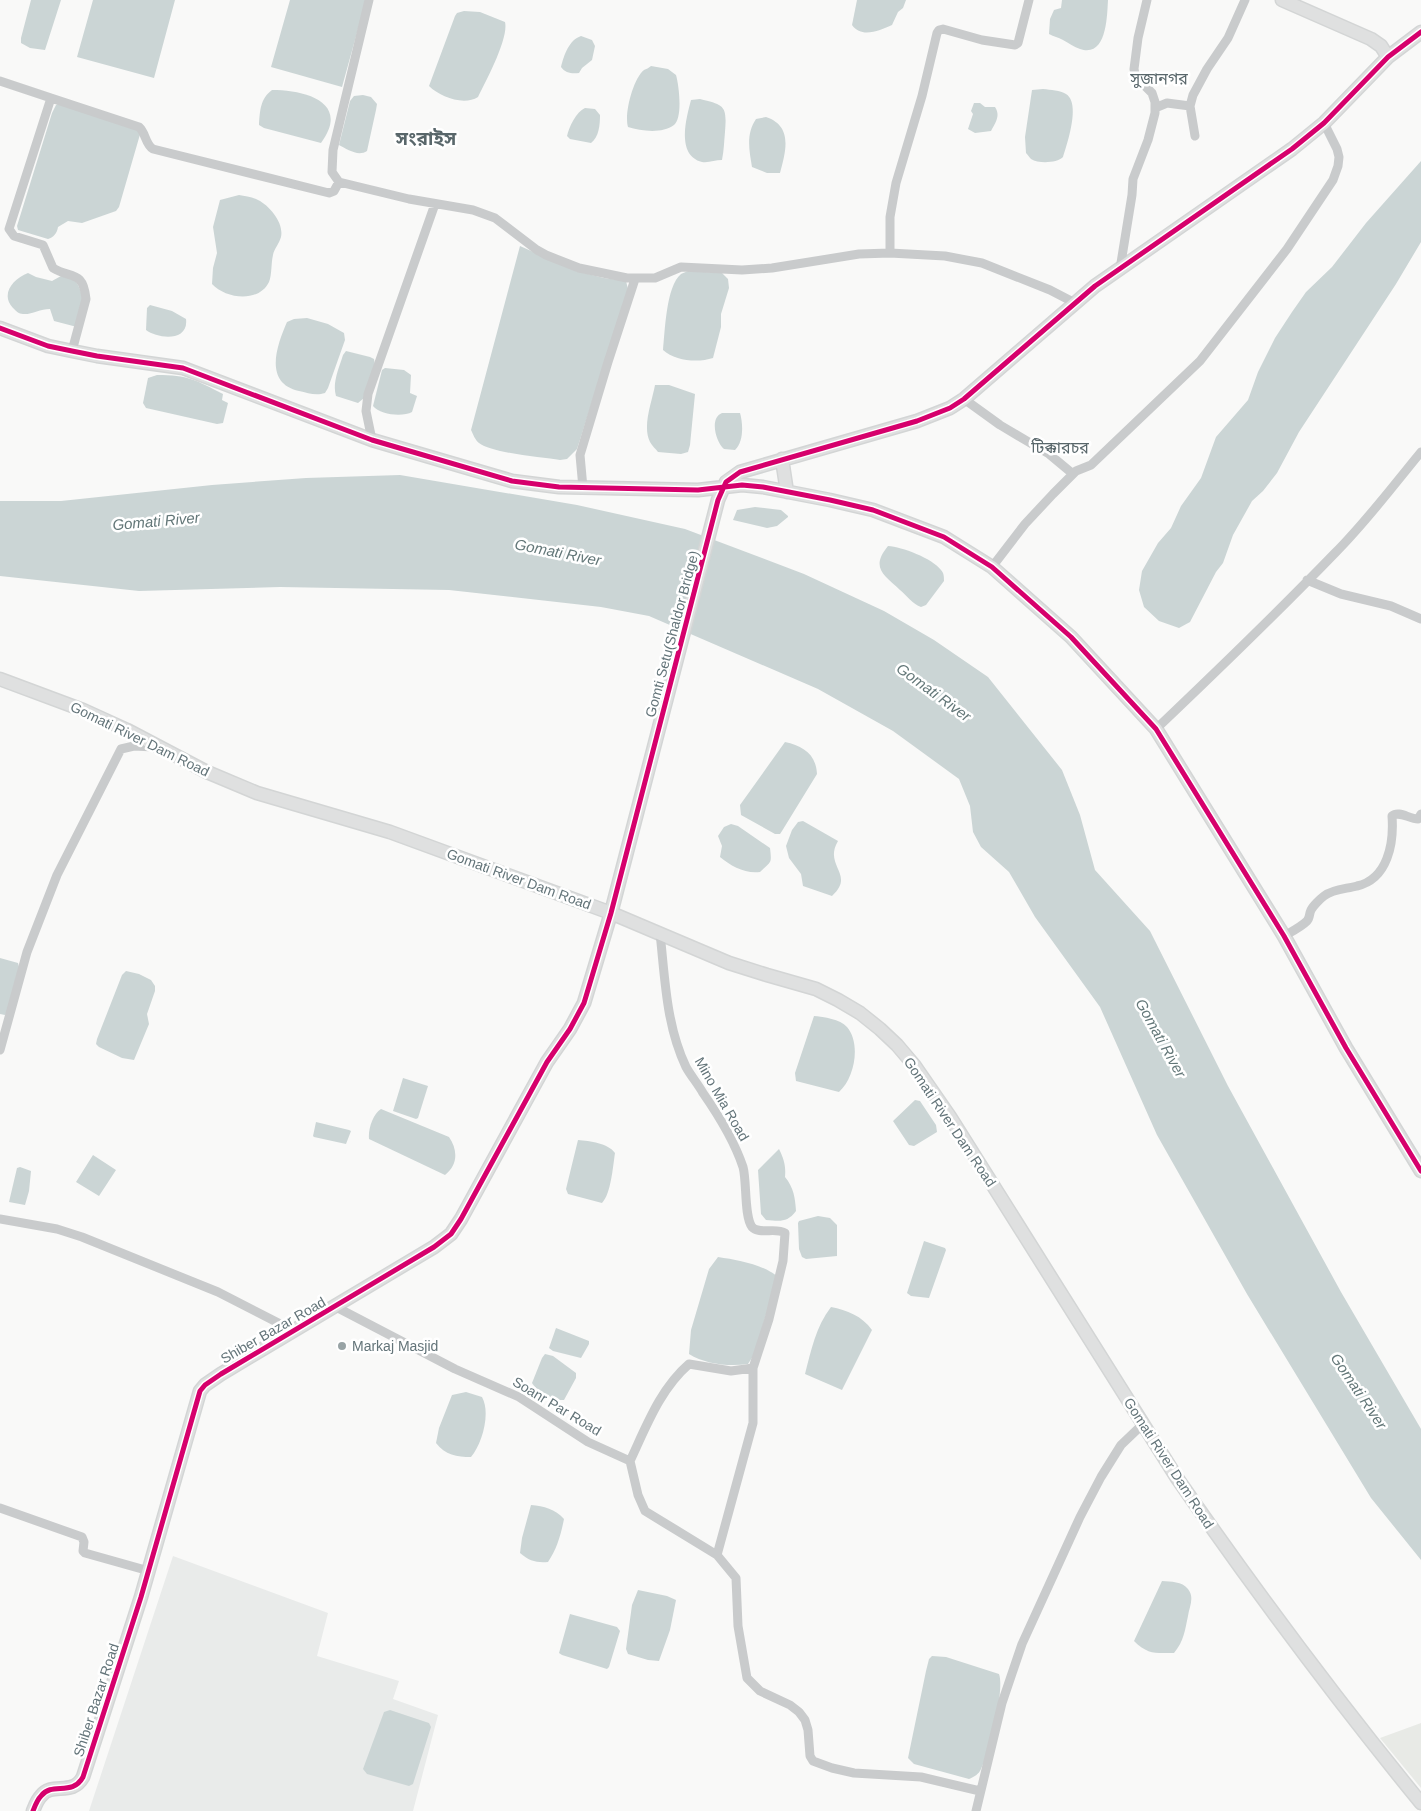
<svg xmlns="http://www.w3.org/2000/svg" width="1421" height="1811" viewBox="0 0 1421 1811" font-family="Arial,'Noto Sans Bengali',sans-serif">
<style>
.built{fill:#e9ebea}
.green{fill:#e8eae6}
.water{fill:#cbd5d5}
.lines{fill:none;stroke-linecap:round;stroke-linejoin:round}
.secondary-casing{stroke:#d3d5d5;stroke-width:15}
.street{stroke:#c9cbcc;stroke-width:9}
.secondary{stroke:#dfe0e0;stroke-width:12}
.cycleway-casing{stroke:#fff;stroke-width:8}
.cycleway{stroke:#d6006c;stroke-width:5}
.poi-dot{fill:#98a3a5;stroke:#fff;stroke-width:2}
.labels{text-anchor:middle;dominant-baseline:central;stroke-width:5;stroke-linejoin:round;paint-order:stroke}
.street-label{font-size:14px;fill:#637479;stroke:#fff}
.poi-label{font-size:14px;fill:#637479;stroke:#fff;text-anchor:start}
.water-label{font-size:15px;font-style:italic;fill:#637778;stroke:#fff}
.quarter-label{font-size:16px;fill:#59676b;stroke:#fff}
.district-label{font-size:19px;font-weight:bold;fill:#59676b;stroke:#fff}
</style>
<rect width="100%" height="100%" fill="#f9f9f8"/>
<path class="built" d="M173 1556 328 1613 317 1656 399 1681 393 1699 438 1715 413 1811H89Z"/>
<path class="green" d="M1421 1723V1788L1380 1738Z"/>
<path class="water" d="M31 0H61L45 50 30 48 21 43V38Z
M93 0H175L154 78 77 57Z
M290 0H366L342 87 271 67Z
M857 0H906L903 8 898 12 892 25C880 30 862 39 852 25Z
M1062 0H1108C1107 16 1107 58 1080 49 1074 47 1069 43 1063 40 1058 37 1054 37 1049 34L1050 19 1054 10 1061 8Z
M464 11 480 12 505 22C509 38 486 81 478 97 464 106 440 97 429 86L455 16 457 13Z
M581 36 592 40 595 46 592 60 582 68 579 73C572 74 565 73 561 67 564 55 569 40 581 36Z
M651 66 668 69 676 75C679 85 683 118 674 125 662 134 641 131 628 127 624 114 633 79 644 70 646 69 649 68 651 66Z
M1043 89C1051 90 1060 90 1066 94 1081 103 1067 144 1063 157 1057 163 1039 164 1031 159 1029 157 1028 155 1026 153L1025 137 1032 90Z
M272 90C305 90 351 102 321 143L264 128 259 125C260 111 260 99 272 90Z
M363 95 371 97 377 104 376 110 367 151C358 157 347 149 339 145L350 101 354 96Z
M700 99C725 105 727 106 725 132 724 142 724 150 722 160 715 160 709 163 702 162 676 155 686 119 691 100Z
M974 103H980L985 107H995C1001 116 995 123 991 131L975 133 968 129 973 114 971 111Z
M58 104 141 131 119 207 116 211 82 223 68 221 58 227C57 233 54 237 48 239L18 230 17 226 52 113 56 105Z
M585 108 595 109 600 115C600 125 599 137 591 143L570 139 567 136C569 127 576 112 585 108Z
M766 117C793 126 786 151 780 173H767L752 167C749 149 746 134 756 119Z
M1421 161V242L1396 284 1299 432 1277 473 1263 491 1252 501 1233 535 1223 563 1216 572 1190 622 1179 628 1159 621 1144 607 1139 590 1142 571 1158 543 1171 528 1181 506 1201 478 1216 437 1248 400 1258 372 1275 338 1292 312 1306 292 1332 267 1366 223Z
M239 195C245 196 252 197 258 200 270 206 284 223 281 237 279 244 274 249 273 255 271 263 272 275 269 282 259 303 226 299 212 284L213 268 217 253 213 227 220 200Z
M520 246 576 271 604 278 626 281 628 289 577 449 567 459 560 460C542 457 491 453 479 443 475 440 473 434 471 430Z
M688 271 722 273 728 279 729 288 721 314V327L713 358C698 363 675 361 663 350 665 332 666 286 681 274 683 273 686 272 688 271Z
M28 273 36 277 52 281 61 276 75 280C87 299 82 306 77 327L54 321 50 309C40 309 31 315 23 314 19 314 16 311 13 308 0 294 13 279 28 273Z
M150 305 172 311 186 319C189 342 158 339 146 330L147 308Z
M307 318 328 324 344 333 345 340 328 388 325 393C316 396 308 393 299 391 263 383 277 345 287 322L294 319Z
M346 351 370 357 374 359 375 365 364 398 358 403 336 396C332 383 339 368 343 355Z
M385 368 404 370 411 375 410 393 417 396 412 412C403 417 380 415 373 406L382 370Z
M157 375C188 375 196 380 223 394L222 400 228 403 223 423 217 424 146 408 143 403 148 378Z
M655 385H669L695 394 690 445 688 452 681 454 658 452C656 449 652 446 650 442 642 426 652 402 655 385Z
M722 413H740C743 423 744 442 735 450L724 449C716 442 709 418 722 413Z
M400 475 577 505 685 529 804 574 884 611 934 640 988 677 1062 770 1080 815 1095 870 1150 931 1228 1086 1341 1292 1421 1429V1560L1371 1498 1247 1294 1157 1135 1100 1007 1035 917 1009 872 981 847 973 832 970 806 959 779 893 731 818 689 649 616 601 607 449 590 280 587 139 591 0 576V501H61L212 485 306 478Z
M755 507 781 510 788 516V517L777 526 767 528 733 520 737 510Z
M888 546C902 547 932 558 941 570 944 573 944 577 944 581L926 605 921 607C913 604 907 596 900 590 884 575 870 568 888 546Z
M785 742C803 746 816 754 817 774L782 831 780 834H775L741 815 740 805Z
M803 821 838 841C823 866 856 874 832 896L803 886 801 874 789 858 786 846 792 830 798 822Z
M731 824 738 826 770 848C772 865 771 861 760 872 745 874 731 866 720 857L722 846 718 836 724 827Z
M0 958 18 963 19 967 7 1012 5 1015 0 1014Z
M126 971 139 974 151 980 155 986V991L147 1014 149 1024 134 1060 122 1058 99 1047 96 1044 97 1039 122 975Z
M814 1016C824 1017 840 1019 847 1027 861 1043 855 1078 839 1092L796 1081 795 1073Z
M403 1078 428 1086 418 1118 416 1119 393 1111Z
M915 1100 920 1101 936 1125 937 1132 914 1146 909 1145 893 1121Z
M381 1109 449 1137C458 1150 458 1165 445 1175L369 1139C368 1129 373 1114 381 1109Z
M316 1122 349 1130 351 1131 346 1144 314 1137 313 1136Z
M578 1140C590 1141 608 1143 615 1153 613 1166 611 1194 602 1203L568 1194 566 1189Z
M779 1149C784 1159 786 1166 785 1177 794 1188 795 1198 796 1211 787 1223 780 1221 766 1220L761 1214 758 1170Z
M93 1155 116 1170 99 1196 76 1182Z
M20 1167 31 1171 29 1191 25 1205 9 1202 17 1168Z
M818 1216 830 1218 837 1225V1256L806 1259 802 1257 799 1249 798 1223 799 1221Z
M924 1241 945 1248 946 1250 929 1298 911 1296 907 1293Z
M718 1257C738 1260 761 1264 777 1276L755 1353 748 1364C729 1367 705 1364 689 1354L691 1330 709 1269Z
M831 1307C847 1310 862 1316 872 1330L842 1390 805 1374C811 1351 816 1326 831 1307Z
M556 1328 589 1341V1344L581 1358 553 1351 549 1348Z
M545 1354 553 1356 576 1373V1378L564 1400C554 1401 537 1391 532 1383L542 1358Z
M466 1392 482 1397C491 1413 482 1444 471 1457 457 1457 445 1455 436 1443L439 1428 452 1395Z
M531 1505C544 1506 555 1509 564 1519 561 1534 557 1549 548 1562 537 1563 529 1561 520 1553L522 1538Z
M1162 1581C1171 1582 1182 1581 1188 1589 1195 1598 1189 1607 1188 1616 1185 1630 1184 1641 1174 1653 1156 1653 1148 1655 1134 1641Z
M638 1590 667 1596 676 1600 670 1630 659 1661 648 1660 628 1654 626 1649 632 1605Z
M570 1614 617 1627 620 1631 619 1634 609 1667 607 1669 562 1655 559 1653Z
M932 1656 946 1657 999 1674C1005 1690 989 1753 981 1769 979 1774 974 1777 969 1779L914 1764 908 1758 926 1671 929 1659Z
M390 1710 429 1723 431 1727 413 1784 409 1786 367 1774 363 1769 384 1712Z"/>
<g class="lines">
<g class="secondary-casing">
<path id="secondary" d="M1282 0 1371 39 1381 46 1388 57
M0 328 48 346 72 351 97 356 183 368 372 440 512 481 559 487 698 490 742 485 763 487 830 500 873 510 944 537 992 567 1071 637 1156 729 1284 936 1346 1048 1421 1171
M782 459 787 492
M0 679 83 710 127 730 207 772 257 793 390 832 611 913 729 963 767 975 816 989 838 1000 860 1013 880 1029 897 1045 914 1065 950 1117 1177 1478C1254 1589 1335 1698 1421 1803
M33 1811C35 1806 37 1800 41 1796 52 1781 72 1797 83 1777L141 1597 200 1391 205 1385 221 1374 434 1247 451 1234 461 1219 547 1062 570 1029 584 1003 611 913 718 500 726 482 740 472 917 421 950 408 964 399 1095 286 1292 149 1324 123 1388 57 1421 32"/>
</g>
<path class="street" d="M0 81 51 98
M1155 108 1167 103 1190 106
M1195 136 1190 106 1193 95 1207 69 1228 38 1245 0
M339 182 409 199 473 210 495 218 537 250 546 255 579 268 627 278H655L681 267 742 270 772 268 859 254 890 253 945 256 982 263 1050 290 1075 303
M890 253V217L896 183 922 96 937 33 939 30 943 29 982 40 1015 45 1018 43 1029 0
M1120 269 1132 195 1133 179 1148 140 1155 113V102L1152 93 1138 79 1135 74 1134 69 1138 38 1147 0
M72 351 86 299C83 269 70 279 53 268L43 245 14 236 9 229 51 98 139 127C146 133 145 144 153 149L329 193 334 191 339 182 332 172 333 150 369 0
M964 399 1000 425 1049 454 1073 474
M372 440 366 411 368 394 435 204
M583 488 580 455 608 362 635 279
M992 567 1025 524 1053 494 1076 471 1091 465 1200 361 1287 249 1333 180 1338 166 1339 157 1337 149 1324 123
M1307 580 1341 594 1391 606 1421 619
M1156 729C1217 671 1277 613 1335 553 1366 522 1393 486 1421 452
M660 933C665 978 666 1025 686 1067 691 1076 698 1084 703 1093 719 1116 734 1140 743 1167 747 1181 744 1217 752 1227 759 1235 776 1227 785 1233L783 1261 769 1319 753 1368V1423L717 1555
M1284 936C1291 932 1301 927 1307 921 1310 918 1309 914 1311 910 1313 906 1320 899 1324 896 1333 889 1346 889 1357 886 1388 879 1394 843 1392 816 1399 810 1409 819 1418 819L1421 814
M0 1050 27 952 57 875 121 749 134 746 154 747
M0 1219 57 1229 82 1237 218 1292 294 1331
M336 1307 455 1369 519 1397 588 1442 630 1461
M630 1461 638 1495 645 1511 717 1555 736 1578 738 1626 747 1678 760 1691 790 1705 799 1712 805 1720 808 1730 810 1756 813 1761 832 1768 854 1773 921 1777 980 1791
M630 1461C646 1427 660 1389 689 1364L731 1371 753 1368
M0 1508 82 1537 84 1542 83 1551 85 1553 149 1571
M976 1811 1002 1703 1022 1644 1080 1517 1101 1477 1121 1445 1143 1424"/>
<use href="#secondary" class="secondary"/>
<g class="cycleway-casing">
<path id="cycleway" d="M0 328 48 346 72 351 97 356 183 368 372 440 512 481 559 487 698 490 742 485 763 487 830 500 873 510 944 537 992 567 1071 637 1156 729 1284 936 1346 1048 1421 1171
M33 1811C35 1806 37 1800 41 1796 52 1781 72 1797 83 1777L141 1597 200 1391 205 1385 221 1374 434 1247 451 1234 461 1219 547 1062 570 1029 584 1003 611 913 718 500 726 482 740 472 917 421 950 408 964 399 1095 286 1292 149 1324 123 1388 57 1421 32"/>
</g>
<use href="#cycleway" class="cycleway"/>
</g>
<circle class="poi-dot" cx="342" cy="1346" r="5"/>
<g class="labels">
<g class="street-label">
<text transform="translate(672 634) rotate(-75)">Gomti Setu(Shaldor Bridge)</text>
<text transform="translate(140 739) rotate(26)">Gomati River Dam Road</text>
<text transform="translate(519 879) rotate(20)">Gomati River Dam Road</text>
<text transform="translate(722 1099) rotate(60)">Mino Mia Road</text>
<text transform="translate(950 1122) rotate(56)">Gomati River Dam Road</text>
<text transform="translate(273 1330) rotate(-30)">Shiber Bazar Road</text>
<text transform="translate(557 1406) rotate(31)">Soanr Par Road</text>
<text transform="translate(1169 1463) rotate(57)">Gomati River Dam Road</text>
<text transform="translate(96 1700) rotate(-72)">Shiber Bazar Road</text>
</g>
<g class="poi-label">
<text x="352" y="1346">Markaj Masjid</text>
</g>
<g class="water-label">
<text transform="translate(156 521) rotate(-5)">Gomati River</text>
<text transform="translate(558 552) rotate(11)">Gomati River</text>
<text transform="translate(934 692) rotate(36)">Gomati River</text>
<text transform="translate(1161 1038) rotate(61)">Gomati River</text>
<text transform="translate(1359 1391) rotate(56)">Gomati River</text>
</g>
<g class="quarter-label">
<text x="1159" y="78">সুজানগর</text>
<text x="1060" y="447">টিক্কারচর</text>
</g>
<g class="district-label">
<text x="426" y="138">সংরাইস</text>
</g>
</g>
</svg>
